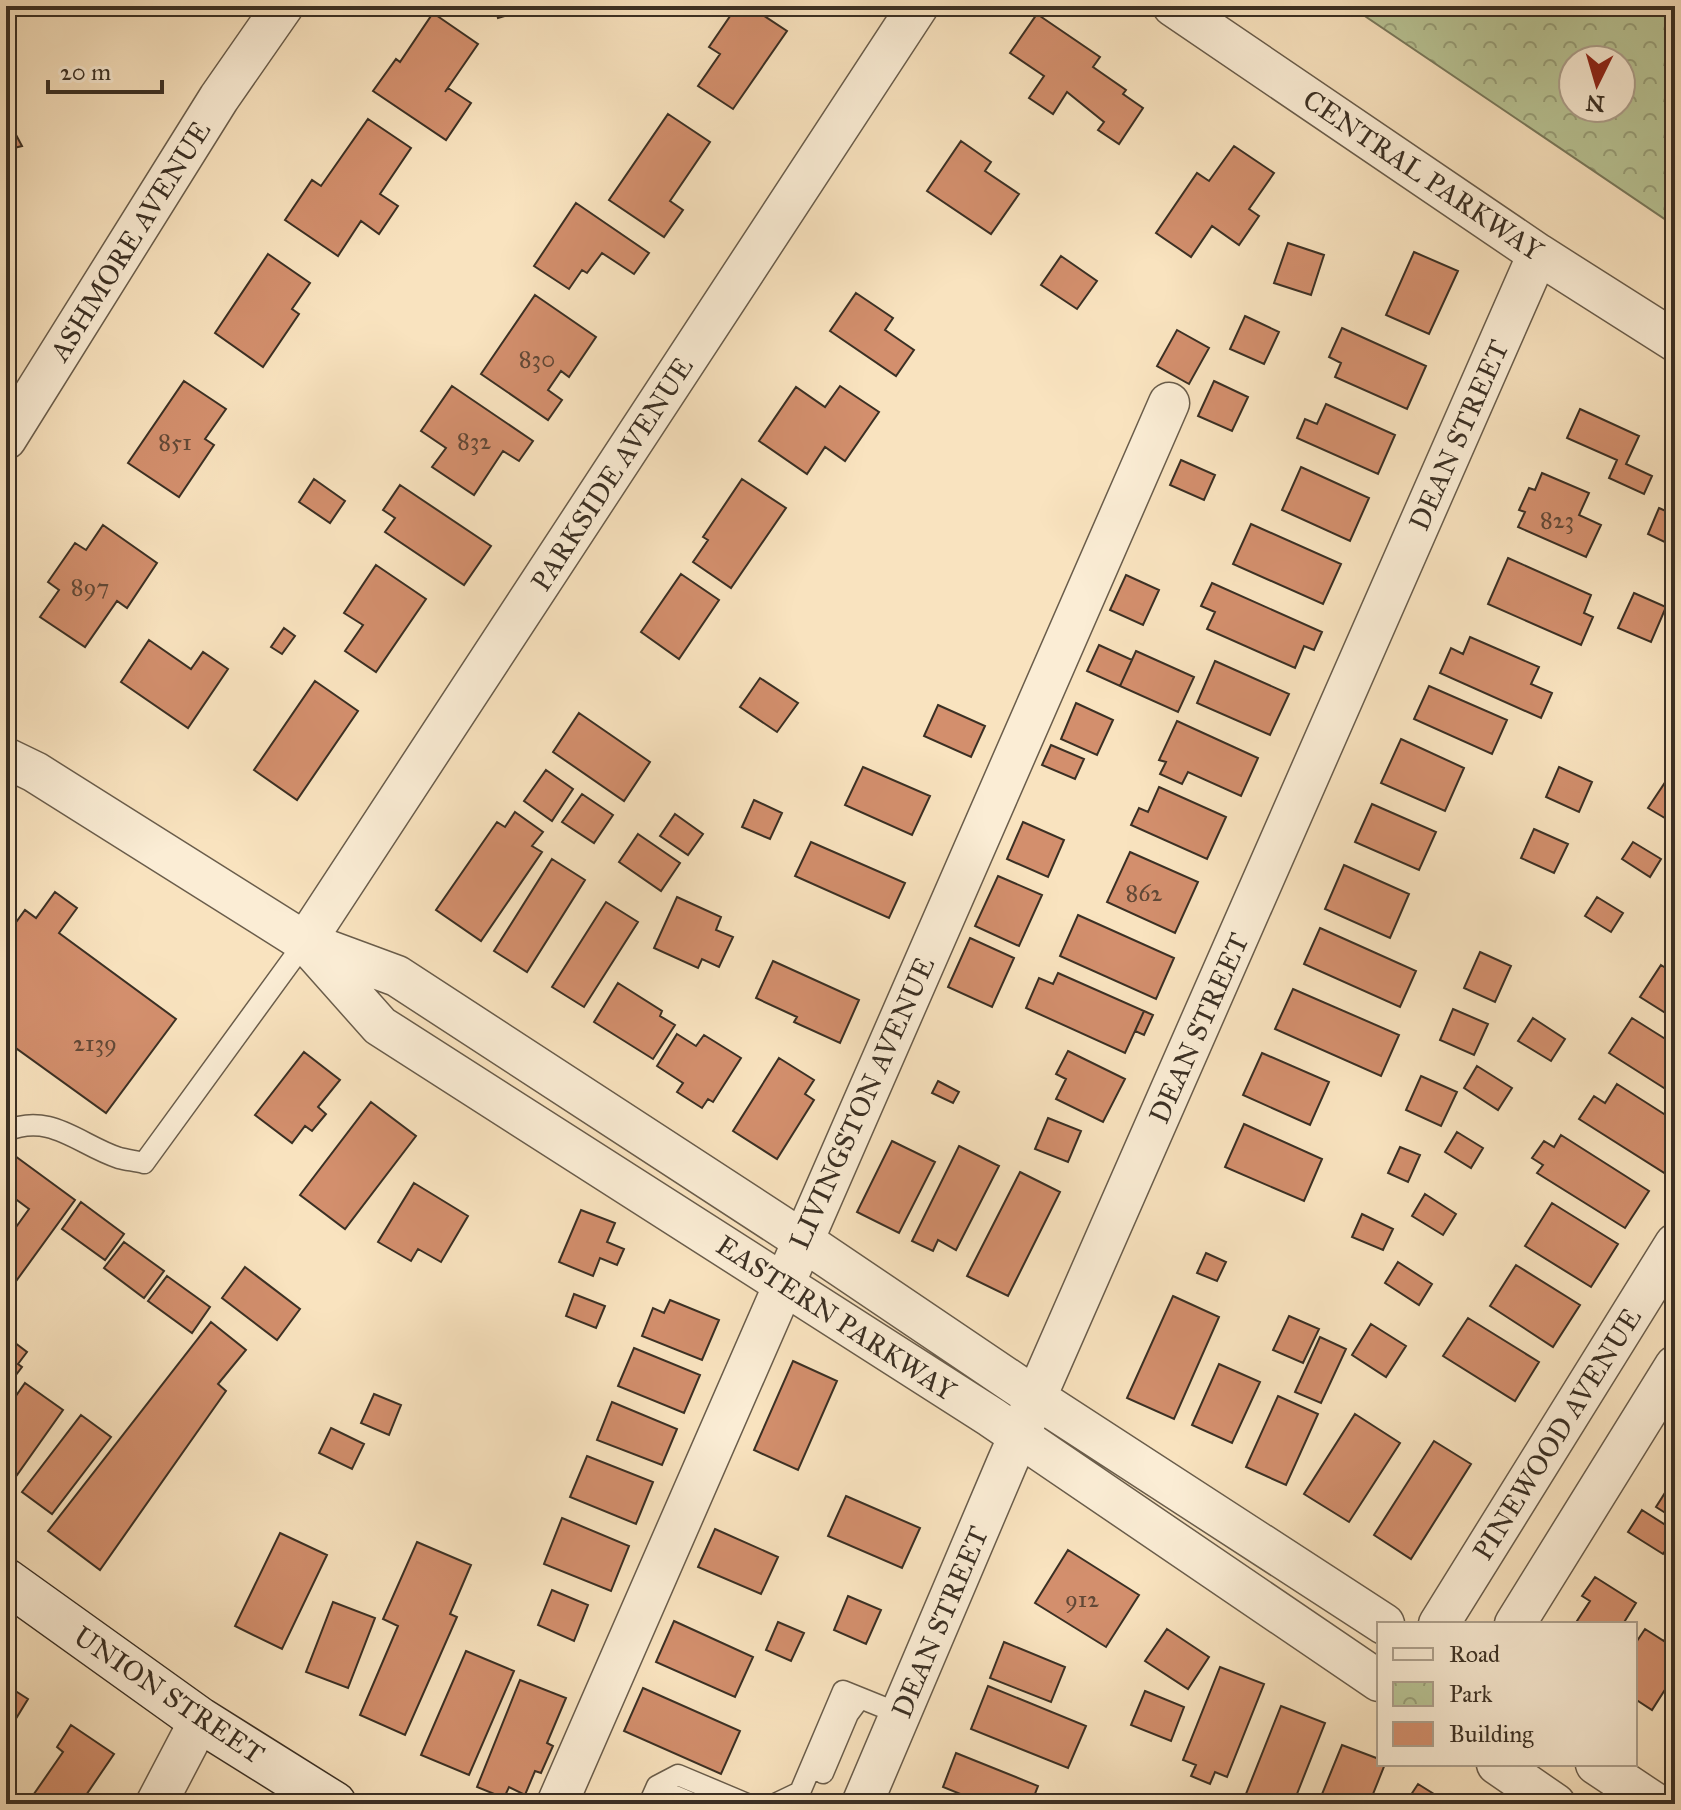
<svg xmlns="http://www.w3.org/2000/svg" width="1681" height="1810" viewBox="0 0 1681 1810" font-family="'IM FELL Great Primer',serif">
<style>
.park{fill:url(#park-crowns);stroke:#7a7a5d;stroke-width:2;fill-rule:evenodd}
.building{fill:#d38f6d;stroke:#3b3024;stroke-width:2}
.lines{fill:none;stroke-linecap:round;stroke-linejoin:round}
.lane-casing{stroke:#6a5d4b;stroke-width:23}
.street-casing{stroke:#6a5d4b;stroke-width:43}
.secondary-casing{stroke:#3b3024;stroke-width:47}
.lane{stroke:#fbedd5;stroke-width:20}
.street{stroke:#fbedd5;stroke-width:40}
.secondary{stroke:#fbedd5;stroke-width:44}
.labels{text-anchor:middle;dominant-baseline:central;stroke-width:8;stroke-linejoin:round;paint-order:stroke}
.number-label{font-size:24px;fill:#614836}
.street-label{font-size:28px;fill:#3b3024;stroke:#fbedd5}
</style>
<defs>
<pattern id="park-crowns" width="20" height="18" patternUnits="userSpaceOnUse" patternTransform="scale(2)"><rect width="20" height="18" fill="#b9c596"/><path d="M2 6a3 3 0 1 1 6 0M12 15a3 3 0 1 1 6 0" fill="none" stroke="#98a07a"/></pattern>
</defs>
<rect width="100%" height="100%" fill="#f9e3bf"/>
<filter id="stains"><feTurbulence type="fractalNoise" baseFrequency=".0025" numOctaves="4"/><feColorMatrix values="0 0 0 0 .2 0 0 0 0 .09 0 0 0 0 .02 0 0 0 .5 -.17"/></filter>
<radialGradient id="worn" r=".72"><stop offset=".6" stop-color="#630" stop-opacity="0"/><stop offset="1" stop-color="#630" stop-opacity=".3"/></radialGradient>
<path class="park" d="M1350 6H1675V226ZM1573 60H1621V108H1573Z"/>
<path class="building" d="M495 6H538L498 18Z
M570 6H594V7L573 14Z
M737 6H749L787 31 733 109 698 86 720 54 709 47Z
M433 13 478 44 445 92 448 88 471 103 446 140 373 91 396 59 400 62Z
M1037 14 1100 57 1093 67 1126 90 1123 94 1143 108 1119 144 1098 130 1104 122 1067 92 1053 114 1029 98 1044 76 1010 53Z
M668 114 710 142 670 201 683 210 664 237 609 200Z
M368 119 411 148 380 194 398 206 379 234 361 221 338 256 285 220 312 180 321 186Z
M6 132 15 133 22 146 6 150Z
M961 141 991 162 985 171 1019 194 991 234 927 191Z
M1234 146 1274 173 1249 209 1259 216 1239 245 1212 226 1191 257 1156 233 1197 173 1209 181Z
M576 203 649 253 634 274 602 253 587 273 582 270 569 289 534 266Z
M1288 243 1324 255 1311 295 1274 283Z
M1414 252 1458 271 1429 334 1386 315Z
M268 254 310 283 292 309 299 314 263 367 215 333Z
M1061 256 1097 281 1077 309 1041 285Z
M856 293 893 318 885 330 914 350 896 376 830 331Z
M535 295 596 337 569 377 561 371 548 390 562 400 548 420 481 374Z
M1245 316 1279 332 1264 364 1230 349Z
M1342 328 1426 366 1407 409 1335 377 1341 363 1329 357Z
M1177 330 1209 348 1189 384 1157 366Z
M184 381 226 409 205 439 214 445 179 497 128 463Z
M1214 381 1248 397 1232 431 1198 416Z
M452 386 533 441 519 461 503 451 474 495 432 467 446 448 421 431Z
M840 386 879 412 845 461 825 447 807 474 759 441 796 387 825 407Z
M1326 404 1395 435 1378 474 1297 438 1305 419 1317 424Z
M1580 409 1639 436 1626 464 1652 476 1644 494 1609 478 1617 460 1567 438Z
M1181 460 1215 475 1204 500 1170 485Z
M1301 467 1369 498 1350 541 1282 510Z
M1542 473 1589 493 1579 515 1601 525 1586 557 1518 527 1525 512 1519 510 1529 488 1535 490Z
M314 479 345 501 330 523 299 502Z
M742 479 786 508 731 588 693 562 708 540 703 537Z
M400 485 491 546 464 585 385 532 395 518 383 510Z
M1659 508 1675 515V547L1648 534Z
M1251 524 1341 564 1323 604 1233 564Z
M103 525 157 563 127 608 117 601 85 647 40 617 59 590 48 582 75 543 86 550Z
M1508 558 1591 595 1584 613 1593 617 1581 645 1488 604Z
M376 565 426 599 376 672 345 651 363 625 344 613Z
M681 574 719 600 679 659 641 632Z
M1126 575 1159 590 1143 625 1110 610Z
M1212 583 1322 632 1314 650 1304 646 1295 668 1207 629 1215 612 1201 606Z
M1634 593 1666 607 1651 642 1618 628Z
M284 628 295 636 282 654 271 647Z
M1470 637 1539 667 1531 684 1552 693 1541 718 1440 673 1451 648 1463 654Z
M149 640 191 669 203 652 228 669 188 728 121 682Z
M1099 645 1132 660 1120 686 1087 671Z
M1136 651 1194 677 1178 712 1120 686Z
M1215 661 1289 694 1270 735 1197 703Z
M760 678 798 703 777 732 740 707Z
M315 681 358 711 297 800 254 770Z
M1429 686 1507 720 1492 754 1414 719Z
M1076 703 1113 720 1097 755 1061 739Z
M938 705 985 726 971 757 924 736Z
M579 713 650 762 624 801 553 752Z
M1177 721 1258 758 1241 796 1188 772 1182 784 1160 774 1166 762 1159 760Z
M1401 739 1464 768 1445 811 1381 783Z
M1051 745 1084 759 1075 779 1042 765Z
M863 767 930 796 912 835 845 805Z
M1559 767 1592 782 1579 812 1546 797Z
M546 770 573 789 552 821 524 801Z
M1666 781 1675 787V824L1648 808Z
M1159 787 1226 817 1207 859 1131 825 1139 808 1148 812Z
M582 794 613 815 594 843 562 822Z
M754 800 782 813 770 839 742 827Z
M1372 804 1436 832 1419 870 1355 842Z
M515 812 543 832 532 846 542 852 481 941 436 910 497 822 505 827Z
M675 814 703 834 688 855 660 836Z
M1023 822 1064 840 1048 877 1007 859Z
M1534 829 1568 844 1554 873 1521 858Z
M638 834 680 863 661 891 619 862Z
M811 842 905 883 889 918 795 876Z
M1633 842 1661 859 1650 877 1622 859Z
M1130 852 1198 882 1175 933 1107 902Z
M552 859 585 880 527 972 494 951Z
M1344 865 1409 894 1390 938 1325 909Z
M998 876 1042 895 1019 946 975 926Z
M55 892 77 908 59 933 176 1019 106 1113 17 1049 6 1064V936L25 910 36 918Z
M677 897 721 917 716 930 733 937 719 967 702 959 698 968 654 948Z
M1597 897 1623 913 1611 932 1585 916Z
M606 902 638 922 584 1007 552 987Z
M1078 915 1174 958 1156 999 1060 956Z
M1320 928 1416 971 1400 1007 1304 964Z
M970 938 1014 958 992 1007 948 987Z
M1480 952 1511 966 1495 1002 1464 988Z
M773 961 859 1000 840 1043 794 1022 797 1017 756 998Z
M1661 965 1675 974V1019L1640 997Z
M1058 973 1144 1011 1125 1053 1026 1008 1039 978 1053 984Z
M618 983 662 1011 660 1016 675 1025 653 1059 594 1022Z
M1293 989 1399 1035 1381 1076 1275 1029Z
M1453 1009 1488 1024 1474 1055 1440 1040Z
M1144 1011 1153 1015 1144 1035 1135 1031Z
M1533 1018 1565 1039 1551 1061 1518 1041Z
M1632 1018 1675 1045V1095L1609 1053Z
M677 1034 696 1046 704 1035 741 1058 713 1102 708 1099 702 1108 677 1092 683 1083 657 1066Z
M1068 1051 1125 1079 1103 1122 1056 1099 1066 1079 1056 1074Z
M304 1052 340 1080 318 1107 326 1114 312 1131 305 1126 292 1143 255 1115Z
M1262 1053 1329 1082 1310 1125 1243 1095Z
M779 1058 814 1080 805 1094 814 1100 777 1159 733 1131Z
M1477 1066 1512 1088 1498 1110 1464 1088Z
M1421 1076 1457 1092 1441 1126 1406 1110Z
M938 1081 959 1092 953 1103 932 1093Z
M1617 1084 1675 1121V1159L1666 1174 1579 1119 1594 1096 1605 1103Z
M371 1102 416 1136 345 1229 300 1195Z
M1048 1118 1081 1131 1068 1162 1035 1149Z
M1244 1124 1322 1159 1304 1201 1225 1167Z
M1457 1132 1483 1148 1471 1168 1445 1152Z
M1561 1135 1649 1191 1625 1228 1537 1173 1543 1165 1532 1158 1544 1141 1554 1147Z
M892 1141 935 1162 899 1233 857 1212Z
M959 1146 999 1166 956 1250 938 1240 933 1251 912 1241Z
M1400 1147 1420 1155 1408 1182 1388 1173Z
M11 1153 75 1200 6 1295V1241L29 1209 6 1192V1159Z
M1020 1172 1060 1192 1008 1296 967 1276Z
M414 1183 468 1216 441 1262 418 1249 411 1261 378 1242Z
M1425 1194 1456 1214 1443 1235 1412 1216Z
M81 1202 124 1234 105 1260 62 1229Z
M1552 1203 1618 1244 1591 1287 1525 1246Z
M581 1210 615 1223 607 1242 624 1249 617 1265 600 1258 593 1276 559 1262Z
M1362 1214 1393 1229 1383 1250 1352 1237Z
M124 1242 164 1271 144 1298 104 1268Z
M1206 1253 1226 1262 1217 1281 1197 1273Z
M1398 1262 1432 1284 1419 1305 1385 1283Z
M1516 1265 1580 1305 1553 1347 1490 1306Z
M245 1267 300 1309 277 1340 222 1298Z
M167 1276 210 1307 192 1333 148 1301Z
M574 1294 605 1306 596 1328 566 1316Z
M1173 1296 1219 1317 1174 1419 1127 1398Z
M670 1300 719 1320 702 1360 642 1336 653 1308 664 1313Z
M1289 1316 1319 1329 1303 1363 1273 1350Z
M1468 1318 1539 1362 1515 1401 1443 1356Z
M211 1322 246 1350 218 1384 226 1391 100 1570 48 1531Z
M1371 1324 1406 1346 1386 1377 1352 1355Z
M6 1336 27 1352 18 1364 22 1367 6 1388Z
M1320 1337 1346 1349 1321 1403 1295 1392Z
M634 1348 700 1375 684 1413 618 1386Z
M793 1361 837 1381 798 1470 754 1450Z
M1219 1364 1260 1382 1232 1443 1192 1425Z
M25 1383 63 1410 17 1475 12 1471 6 1478V1410Z
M374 1394 401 1405 389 1435 361 1423Z
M1278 1396 1318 1414 1286 1485 1246 1467Z
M612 1402 677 1429 662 1465 597 1440Z
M1355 1414 1400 1443 1349 1522 1304 1494Z
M81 1415 111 1437 52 1514 22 1492Z
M331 1428 364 1444 352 1469 319 1453Z
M1434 1441 1471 1464 1411 1559 1374 1535Z
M587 1456 653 1482 636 1524 570 1497Z
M1675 1477V1519L1656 1507Z
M846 1496 920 1528 902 1568 828 1536Z
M1642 1510 1675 1531V1536L1663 1554 1628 1532Z
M562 1518 629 1546 611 1591 544 1564Z
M715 1529 778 1557 761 1594 698 1567Z
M280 1533 327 1555 282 1649 235 1626Z
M417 1542 471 1565 450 1614 457 1617 405 1735 360 1715 398 1626 383 1619Z
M1068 1550 1139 1595 1106 1647 1035 1603Z
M1595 1577 1636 1603 1623 1624H1575L1590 1601 1582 1596Z
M552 1590 588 1605 574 1641 538 1625Z
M848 1596 881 1610 866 1644 834 1630Z
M333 1602 375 1618 348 1688 306 1672Z
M674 1621 753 1657 735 1697 656 1662Z
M778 1622 804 1633 791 1661 766 1650Z
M1674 1624 1675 1674 1652 1710 1635 1699V1644L1645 1629 1664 1641Z
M1167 1629 1209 1657 1188 1689 1145 1661Z
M1004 1642 1065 1667 1051 1702 990 1678Z
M466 1651 514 1671 469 1775 421 1755Z
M1220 1667 1264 1684 1227 1777 1215 1772 1210 1784 1191 1776 1196 1765 1183 1760Z
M520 1680 566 1698 547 1743 553 1746 541 1773 535 1771 525 1795 509 1787 504 1798 477 1787Z
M6 1685 28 1699 6 1735Z
M988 1686 1086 1726 1068 1768 971 1729Z
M643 1688 740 1731 721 1774 624 1731Z
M1145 1691 1184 1707 1171 1741 1131 1725Z
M1281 1706 1325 1723 1293 1804H1257L1244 1799Z
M71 1725 114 1754 80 1804H27L63 1752 57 1747Z
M1342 1745 1379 1759V1764H1385L1369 1804H1318Z
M956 1753 1038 1786 1031 1804H985L943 1787Z
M1418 1784 1450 1804H1405Z"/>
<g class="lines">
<g class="lane-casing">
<path id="lane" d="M6 1131C51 1112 79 1145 119 1158 127 1160 136 1161 144 1163L305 942
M823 1773 848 1714 860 1698
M649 1804 657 1786 678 1775 747 1804
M666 1804 675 1796 694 1804
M775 1804 800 1792 843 1691 900 1714"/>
</g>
<g class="street-casing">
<path id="street" d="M1173 6 1538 254 1675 341
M6 439 219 98 283 6
M6 758 35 772 305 942 397 976 802 1240 1036 1398 1384 1624
M305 942 918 6
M308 945 380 1026 991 1417 1379 1681
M1439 1624 1675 1244
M1515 1624 1675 1366
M1497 1764 1555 1804
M1596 1764 1656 1804
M156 1804 200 1720
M557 1804 1169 403
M862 1804 1007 1463 1538 254"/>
</g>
<g class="secondary-casing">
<path id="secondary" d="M6 1581 200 1720 334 1804"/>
</g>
<use href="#lane" class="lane"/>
<use href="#street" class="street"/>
<use href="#secondary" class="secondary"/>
</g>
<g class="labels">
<g class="number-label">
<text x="537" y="359">830</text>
<text x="474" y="441">832</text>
<text x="175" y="442">851</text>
<text x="1557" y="520">823</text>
<text x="90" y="587">897</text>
<text x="1144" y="893">862</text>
<text x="95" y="1043">2139</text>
<text x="1082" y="1599">912</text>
</g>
<g class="street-label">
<text transform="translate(1423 175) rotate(34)">CENTRAL PARKWAY</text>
<text transform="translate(130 241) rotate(-58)">ASHMORE AVENUE</text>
<text transform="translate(1459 435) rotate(-66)">DEAN STREET</text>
<text transform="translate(612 474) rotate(-57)">PARKSIDE AVENUE</text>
<text transform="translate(1199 1028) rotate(-66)">DEAN STREET</text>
<text transform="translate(862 1103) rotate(-66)">LIVINGSTON AVENUE</text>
<text transform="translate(836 1318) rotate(33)">EASTERN PARKWAY</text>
<text transform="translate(1557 1434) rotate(-58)">PINEWOOD AVENUE</text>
<text transform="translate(940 1622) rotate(-67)">DEAN STREET</text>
<text transform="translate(169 1695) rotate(34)">UNION STREET</text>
</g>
</g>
<rect width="1681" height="1810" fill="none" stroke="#f9e3bf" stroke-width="32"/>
<rect x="8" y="8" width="1665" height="1794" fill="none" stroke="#3b3024" stroke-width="4"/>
<rect x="16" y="16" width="1649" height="1778" fill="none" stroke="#3b3024" stroke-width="2"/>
<rect x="1377" y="1622" width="260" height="144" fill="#fbedd5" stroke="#aea18e" stroke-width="2"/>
<rect x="1393" y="1648" width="40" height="12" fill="#fbedd5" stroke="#aea18e" stroke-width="2"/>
<text x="1449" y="1662" font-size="24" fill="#3b3024">Road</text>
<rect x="1393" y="1682" width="40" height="24" fill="url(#park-crowns)" stroke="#aea18e" stroke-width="2"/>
<text x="1449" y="1702" font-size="24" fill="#3b3024">Park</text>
<rect x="1393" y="1722" width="40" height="24" fill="#d38f6d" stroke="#aea18e" stroke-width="2"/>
<text x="1449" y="1742" font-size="24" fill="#3b3024">Building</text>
<g transform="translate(1597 84) rotate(185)"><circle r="38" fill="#fbedd5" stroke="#aea18e" stroke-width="2"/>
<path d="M0-6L14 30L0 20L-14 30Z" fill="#8f2418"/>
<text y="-12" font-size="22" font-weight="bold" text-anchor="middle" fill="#3b3024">N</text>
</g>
<path d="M48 80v12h114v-12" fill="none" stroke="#3b3024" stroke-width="4"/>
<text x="60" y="80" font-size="24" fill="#3b3024" stroke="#fbedd5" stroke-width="6" paint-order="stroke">20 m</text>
<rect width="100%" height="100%" filter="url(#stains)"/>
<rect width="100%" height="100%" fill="url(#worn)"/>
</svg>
